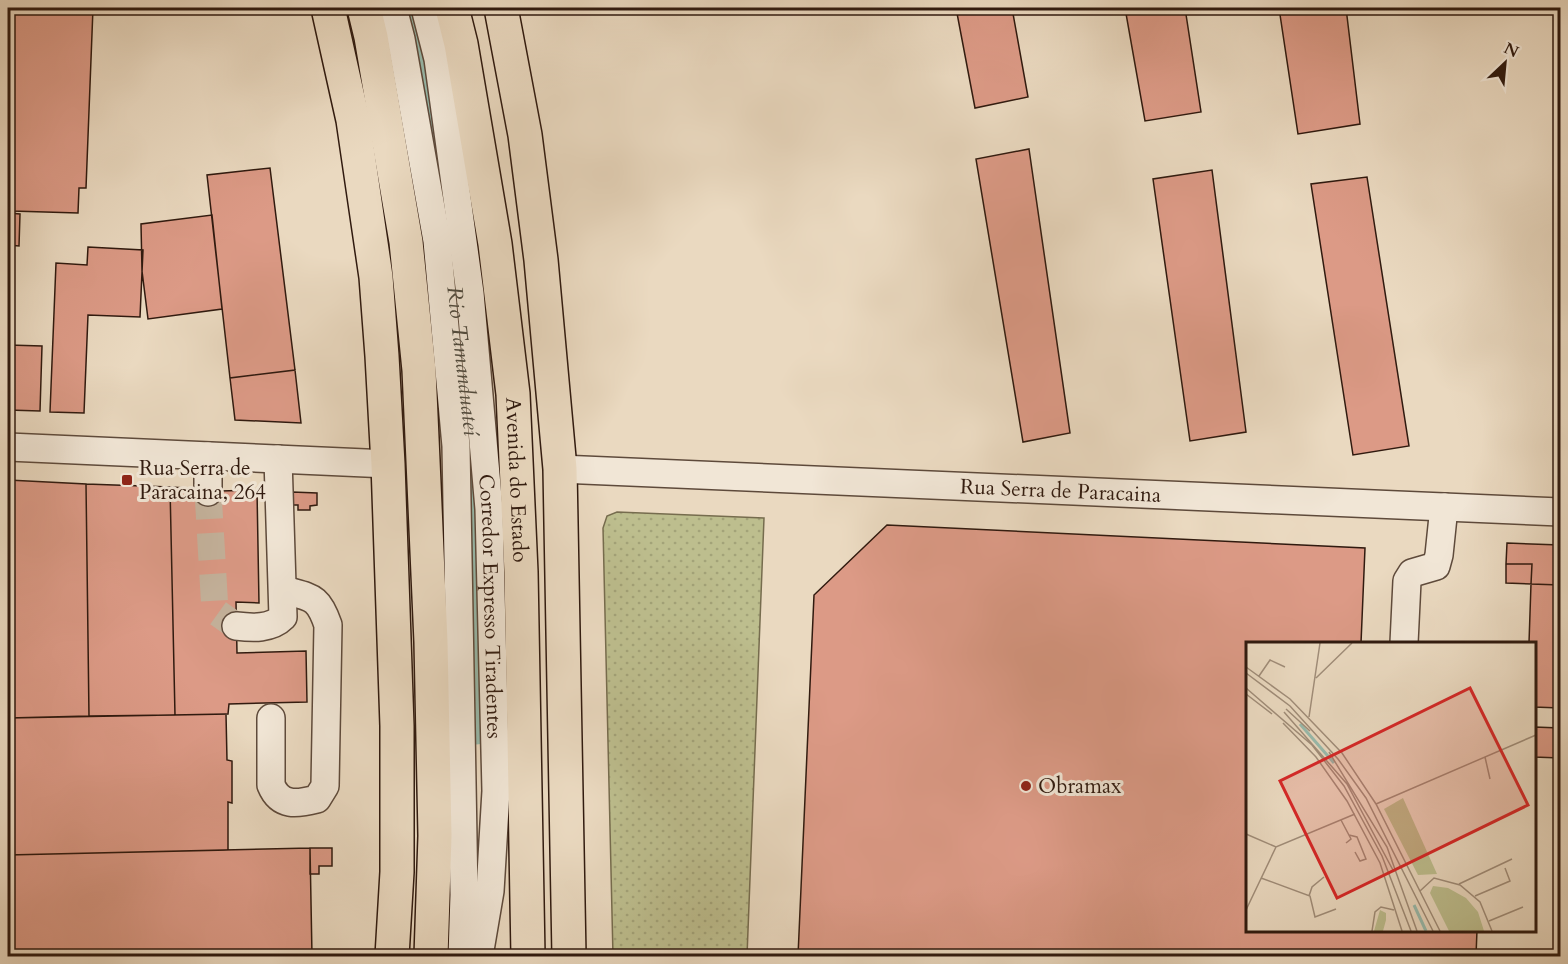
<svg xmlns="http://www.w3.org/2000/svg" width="1568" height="964" viewBox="0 0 1568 964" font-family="Cardo,serif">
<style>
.grass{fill:url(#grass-dots);stroke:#766c4e;stroke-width:1.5}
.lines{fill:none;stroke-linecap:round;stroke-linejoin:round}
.river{stroke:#98bbad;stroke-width:51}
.building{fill:#dc9a86;stroke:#301a0f;stroke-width:1.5}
.minor-tunnel{stroke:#c5b39d;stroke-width:27;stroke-dasharray:27 14;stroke-linecap:butt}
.minor-casing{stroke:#5e4a3b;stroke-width:30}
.major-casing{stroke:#301a0f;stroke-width:36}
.highway-casing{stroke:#301a0f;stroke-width:36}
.minor{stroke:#f1e6d6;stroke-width:27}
.major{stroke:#ead9c0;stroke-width:33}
.highway{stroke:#ead9c0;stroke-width:33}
.poi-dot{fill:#8f2418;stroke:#f1e6d6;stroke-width:2}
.labels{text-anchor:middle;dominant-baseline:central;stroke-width:6;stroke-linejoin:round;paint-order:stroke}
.poi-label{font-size:21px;fill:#301a0f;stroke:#f1e6d6;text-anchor:start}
.street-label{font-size:21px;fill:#301a0f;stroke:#f1e6d6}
.water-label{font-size:22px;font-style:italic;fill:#4f4a3e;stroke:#f1e6d6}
.inset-river{fill:none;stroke:#98bbad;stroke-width:3}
.inset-road{fill:none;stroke:#a08d79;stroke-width:1.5}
.view{fill:#d62828;fill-opacity:0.15;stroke:#d62828;stroke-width:3}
.inset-edge{fill:none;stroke:#301a0f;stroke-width:3}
</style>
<defs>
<pattern id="grass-dots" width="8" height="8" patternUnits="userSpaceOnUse" patternTransform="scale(1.5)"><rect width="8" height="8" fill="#bdbe8e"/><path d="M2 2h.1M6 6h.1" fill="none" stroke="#a3a379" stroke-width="1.8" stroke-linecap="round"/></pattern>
</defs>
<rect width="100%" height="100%" fill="#ead9c0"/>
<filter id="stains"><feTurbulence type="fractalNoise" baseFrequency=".00333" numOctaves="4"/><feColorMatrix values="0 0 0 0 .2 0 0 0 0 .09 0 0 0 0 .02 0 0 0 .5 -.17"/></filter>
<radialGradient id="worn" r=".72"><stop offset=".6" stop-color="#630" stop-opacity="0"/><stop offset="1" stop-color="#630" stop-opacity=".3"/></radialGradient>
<path class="grass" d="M617 512 764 518 747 956H613L603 528 607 516Z"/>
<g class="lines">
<path class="river" id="s1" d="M410 8 443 191 474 457 476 719"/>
</g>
<path class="building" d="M12 8H93L86 188H79L78 213 12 211 13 184H8V43H11Z
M956 8H1012L1028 97 975 108Z
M1125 8H1185L1201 112 1145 121Z
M1279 8H1346L1360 124 1298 134Z
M1029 149 1070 433 1023 442 976 159Z
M270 168 295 370 230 378 207 175Z
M1212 170 1246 432 1190 441 1153 179Z
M1367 177 1409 446 1353 455 1311 184Z
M8 213 20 214 19 246 8 245Z
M212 215 222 309 148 319 142 271 141 224Z
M88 247 143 250 140 317 88 315 84 413 50 412 56 263 87 265Z
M8 345 42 346 40 411 8 410Z
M295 370 301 423 235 420 230 378Z
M8 480 86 484 89 716 8 718Z
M86 484 170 487 175 715 89 716Z
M170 487 186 488 185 492 257 490 259 603 236 602 237 653 306 651 307 702 229 704 228 714 175 715Z
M292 492 317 493V505L310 506V510H298V505H292Z
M887 525 1365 548 1361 643H1247V930H1477L1476 956H798L814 595Z
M1507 543 1560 545V585L1531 584 1532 564H1506Z
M1506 564H1532L1531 584 1506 583Z
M1531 584 1560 585V708L1534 707V643H1529Z
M226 714 227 760 232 761V803L228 802V850L8 855V718Z
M1534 727 1560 728V758L1534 757Z
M310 848 312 956H8V855Z
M310 848H332V866H319V874H310Z"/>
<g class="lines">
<path class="minor-tunnel" d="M208 492 215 611 236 626"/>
<g class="minor-casing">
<g id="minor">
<path d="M393 8 401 39 437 241 456 446 464 895 462 956"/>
<path id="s2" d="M425 8 438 59 470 293 489 509 496 791 490 891 479 956"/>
<path d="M8 447 388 464"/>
<path d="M208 456V492"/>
<path id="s3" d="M560 469 1560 512"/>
<path d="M236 626C253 628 271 629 283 617L278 459"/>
<path d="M1404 643 1407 581 1412 573 1436 566 1439 555 1444 507"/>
<path d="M271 718V785C280 807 297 804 317 799L325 786 328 625C318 596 312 598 284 590"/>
</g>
</g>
<g class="major-casing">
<path id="major" d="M328 8 353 120 376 277 382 356 388 464 397 726V872L392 956
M501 8 525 135 541 260 560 469 569 956"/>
</g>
<g class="highway-casing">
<g id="highway">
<path d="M364 8 371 37 406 242 419 370 431 642 435 836 431 956"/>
<path id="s4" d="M452 8 461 44 495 244 513 394 521 572 528 956"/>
</g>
</g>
<use href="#minor" class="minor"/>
<use href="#major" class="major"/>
<use href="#highway" class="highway"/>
</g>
<g class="poi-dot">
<rect x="121" y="474" width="12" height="12" rx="3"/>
<circle cx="1026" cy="786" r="6"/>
</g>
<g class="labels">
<g class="poi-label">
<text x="139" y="468">Rua Serra de<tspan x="139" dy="24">Paracaina, 264</tspan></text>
<text x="1038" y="786">Obramax</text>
</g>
<g class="street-label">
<text stroke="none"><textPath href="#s4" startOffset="477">Avenida do Estado</textPath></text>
<text stroke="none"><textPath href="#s3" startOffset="501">Rua Serra de Paracaina</textPath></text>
<text stroke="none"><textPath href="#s2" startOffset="603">Corredor Expresso Tiradentes</textPath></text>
</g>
<g class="water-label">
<text stroke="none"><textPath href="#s1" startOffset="357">Rio Tamanduateí</textPath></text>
</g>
</g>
<g transform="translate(1246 642)">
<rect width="290" height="290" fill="#ead9c0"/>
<path d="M157 156 191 232 172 233 138 167Z" fill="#bdbe8e"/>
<path d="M187 244 202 246 220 256 232 270 238 289H203L184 251ZM134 268 140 271V278L137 289H128Z" fill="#bdbe8e"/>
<path class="inset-river" d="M54 82 88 121M168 263 180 289"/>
<path class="inset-road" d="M0 25 44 57 96 111 130 162 194 289M0 31 44 64 92 117 120 156 187 289M13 34 24 18 39 25M70 36 106 1M0 46 66 103 98 144 136 214 165 289M0 52 26 72M40 67 64 89M38 70 101 142 148 230M63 75 74 1M37 81 70 115 101 159 134 221 156 289M83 110 141 205 171 289M239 115 244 137M130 162 290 93M95 178 105 197 100 201M0 192 30 205 109 172M103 193 111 195 120 217 114 219 109 210M15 236 64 254 69 275 90 267M213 242 266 217M174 249 188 236 214 243 234 260 246 289M63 254 66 245 78 235M229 254 264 239 259 226M0 268 30 205M243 279 277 265M126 289 129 270 135 265 148 268"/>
<path class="view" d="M224 46 282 163 91 256 34 139Z"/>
<rect width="290" height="290" class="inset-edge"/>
</g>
<rect width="1568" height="964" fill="none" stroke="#ead9c0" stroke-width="30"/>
<rect x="9" y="9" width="1550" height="946" fill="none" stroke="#301a0f" stroke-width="3"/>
<rect x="15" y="15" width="1538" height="934" fill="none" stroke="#301a0f" stroke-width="1.5"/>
<g transform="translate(1505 63) rotate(26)" stroke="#f1e6d6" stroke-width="4.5" paint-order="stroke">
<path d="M0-4.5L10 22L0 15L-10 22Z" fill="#301a0f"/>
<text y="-9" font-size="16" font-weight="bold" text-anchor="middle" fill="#301a0f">N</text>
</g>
<rect width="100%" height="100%" filter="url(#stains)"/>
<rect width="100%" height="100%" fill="url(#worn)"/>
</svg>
